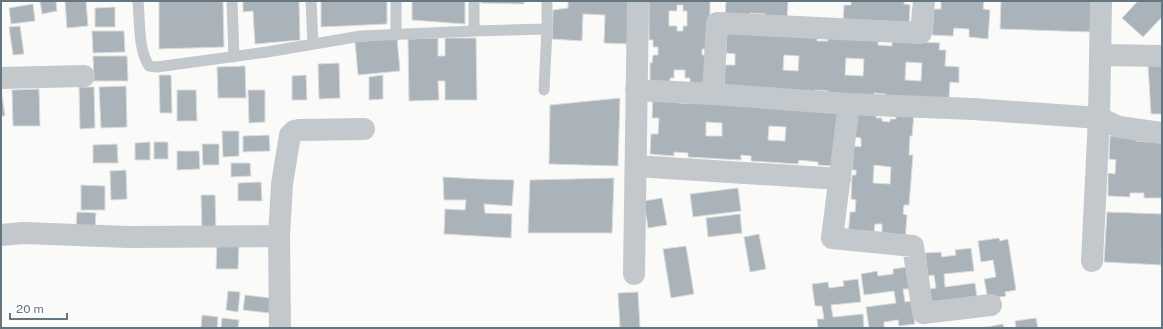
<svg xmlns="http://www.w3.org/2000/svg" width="1163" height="329" viewBox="0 0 1163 329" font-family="'Public Sans',sans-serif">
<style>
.building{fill:#aab3b9;stroke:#dcdcda;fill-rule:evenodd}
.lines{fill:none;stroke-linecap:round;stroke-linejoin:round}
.service{stroke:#c3c8cc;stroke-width:11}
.minor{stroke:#c3c8cc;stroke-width:22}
</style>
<rect width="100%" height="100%" fill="#fafaf8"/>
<path class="building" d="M40 1H56L57 11 42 14Z
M65 1H86L88 26 67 28Z
M159 1H223L224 47 159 49Z
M243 1H299L300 40 255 44 253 11 243 12Z
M321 1H387V24L321 27Z
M412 1H465V24L412 20Z
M481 1H524V4L481 3Z
M568 1H632L630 44 604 43 605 15 583 14 582 41 552 39 553 10 568 8Z
M649 1H710V45L706 49H702V55H706L709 84H690V78H685V70H674V78H670V83H650V63H652L653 55H658V47H653V40H649ZM677 5H683V11H687V26H683V31H677V26H669V11H677Z
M726 1H788L787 21 765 20V14L750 13V19L725 18Z
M851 1H904V4L910 5 909 29 843 25 844 5H851Z
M939 1H991H984L983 9 990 10 988 39 969 37V29L954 28 953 36 932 35 934 9H941V1Z
M1001 1H1092L1091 32 1000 29Z
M1138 1H1162V17L1143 37 1122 18Z
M33 4 35 21 11 24 9 8Z
M115 7V27H95V8Z
M20 26 24 54 13 55 9 27Z
M92 31H124L125 52 93 53Z
M727 31 817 36V41H828V36L878 39V45L892 46V40L940 43 939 50H946L945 66 959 67V83L950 82 949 98 886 100V94L874 93V100L828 97V91L815 90 814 96 724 91 725 65H735V54L726 53ZM784 55 799 56 798 71 783 70ZM846 58 864 59 863 76 845 75ZM906 62 922 63 921 81 905 80Z
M397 38 400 71 358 75 355 42Z
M438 38V56H445V38H476L477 100H445V81H438L439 100 409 101 408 39Z
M93 56H127L128 81H94Z
M339 63 340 98 319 99 318 64Z
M1148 65H1162V114H1151Z
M245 66 246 98H218L217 67Z
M159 75H171L172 113H160Z
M306 75 307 100H292V76Z
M383 75V99L369 100V77Z
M126 86 127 127 101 128 99 87Z
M79 87H94L95 128 80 129Z
M1 88 5 116H1Z
M39 89 40 126H13L12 90Z
M177 90H196L197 121H177Z
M248 90H265V122L249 123Z
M653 97 680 103 689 104V99L839 108 835 166 818 165V162L799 160 798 164 751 161V156L741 155V160L688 157V153L674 152V156L650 154 651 134H658L659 118H652ZM706 122 722 123V136H706ZM769 126 786 127 785 141 768 140Z
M620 98 618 166 549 164 550 105Z
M857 110 876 111V118H882V121L890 122V119H896V112L914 114 912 136H910L909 155H913L909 205H904L903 214 907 215 905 242 882 233V224H875L874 232 848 238 850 212H855L856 200 851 199 852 175H856V170H852L854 146 861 147V138L855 137ZM874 165 891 167 890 184 873 183Z
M222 131H239V156L223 157Z
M269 135 270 151 243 152V136Z
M1110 136H1137L1136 141 1150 142 1162 138V198H1144V193H1130V197L1108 196V173L1115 174 1116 160 1109 159Z
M150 142V160H135V143Z
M154 142H168V159H154Z
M117 144 118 163H93V145Z
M202 144H219V165H203Z
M177 151H199L200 169 177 170Z
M231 163H250L251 176 231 177Z
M126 170 127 199 111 200 110 171Z
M443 177 480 179 514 180 512 206 484 204 485 213 512 214 511 238 444 234 445 209 465 210 466 200H444Z
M614 178 612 233H528L530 180Z
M261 182 262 201H238V183Z
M81 185 105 186V210H81Z
M738 188 741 211 693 217 690 194Z
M201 195H215L216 230H202Z
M662 198 667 225 648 228 644 201Z
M77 212 96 213 95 229 76 228Z
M1107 212 1162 214 1161 265 1104 262Z
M740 214 742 233 708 237 706 218Z
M759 234 766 269 750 272 744 237Z
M999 238 1000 241 1008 239 1016 290 1005 292 1006 296 988 299 984 279 996 277 993 260 981 262 978 241Z
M217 242 239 243 238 269H216Z
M686 246 694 294 671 298 663 249Z
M971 248 974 271 944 274 945 287 975 283 978 304 932 310 929 289 936 288 934 275 928 276 925 253 941 252 942 257 956 255 955 250Z
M907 267 910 289H903L905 302 912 301 915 324 899 326 898 320 884 322V328H869L866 307 896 303 894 291 864 295 861 274 877 271 878 276 893 274V269Z
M858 279 861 302 831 305 833 317 863 314 864 328H818L817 319H824L822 306H815L812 284 828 282 829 288 844 286 843 281Z
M228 291 240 292 238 312 226 310Z
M638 292 640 328H620L618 293Z
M245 295 270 298 269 313 243 310Z
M202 315 218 317 217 328H201Z
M222 318 239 320 238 328H221Z
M1036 318 1038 328H1016L1015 321Z
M1003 324 1004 328H981Z"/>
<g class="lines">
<path class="service" d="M138 1C140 21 138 49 149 66L157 67 267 52 361 36 474 31V1
M232 1 234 57
M311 1 313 44
M474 31 547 29V1
M396 35V1
M544 90 547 29"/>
<path class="minor" d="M1101 1 1099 118 1119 127 1162 133
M1100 55 1162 56
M1 78 84 76
M636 90 713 94 849 104 973 109 1099 118 1092 261
M713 94 717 23 921 33 924 1
M849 104 832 238 913 246 923 313 991 305
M636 166 840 179
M1 235 23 233 129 237 279 236 280 328
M279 236 282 184 290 135 294 131 299 130 364 129
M634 274 638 1"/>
</g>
<rect width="1163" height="329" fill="none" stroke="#657683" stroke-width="4"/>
<path d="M10 313v6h57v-6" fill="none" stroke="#657683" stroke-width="2"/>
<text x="16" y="313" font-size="12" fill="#657683" stroke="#ffffff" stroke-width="3" paint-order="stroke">20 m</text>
</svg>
